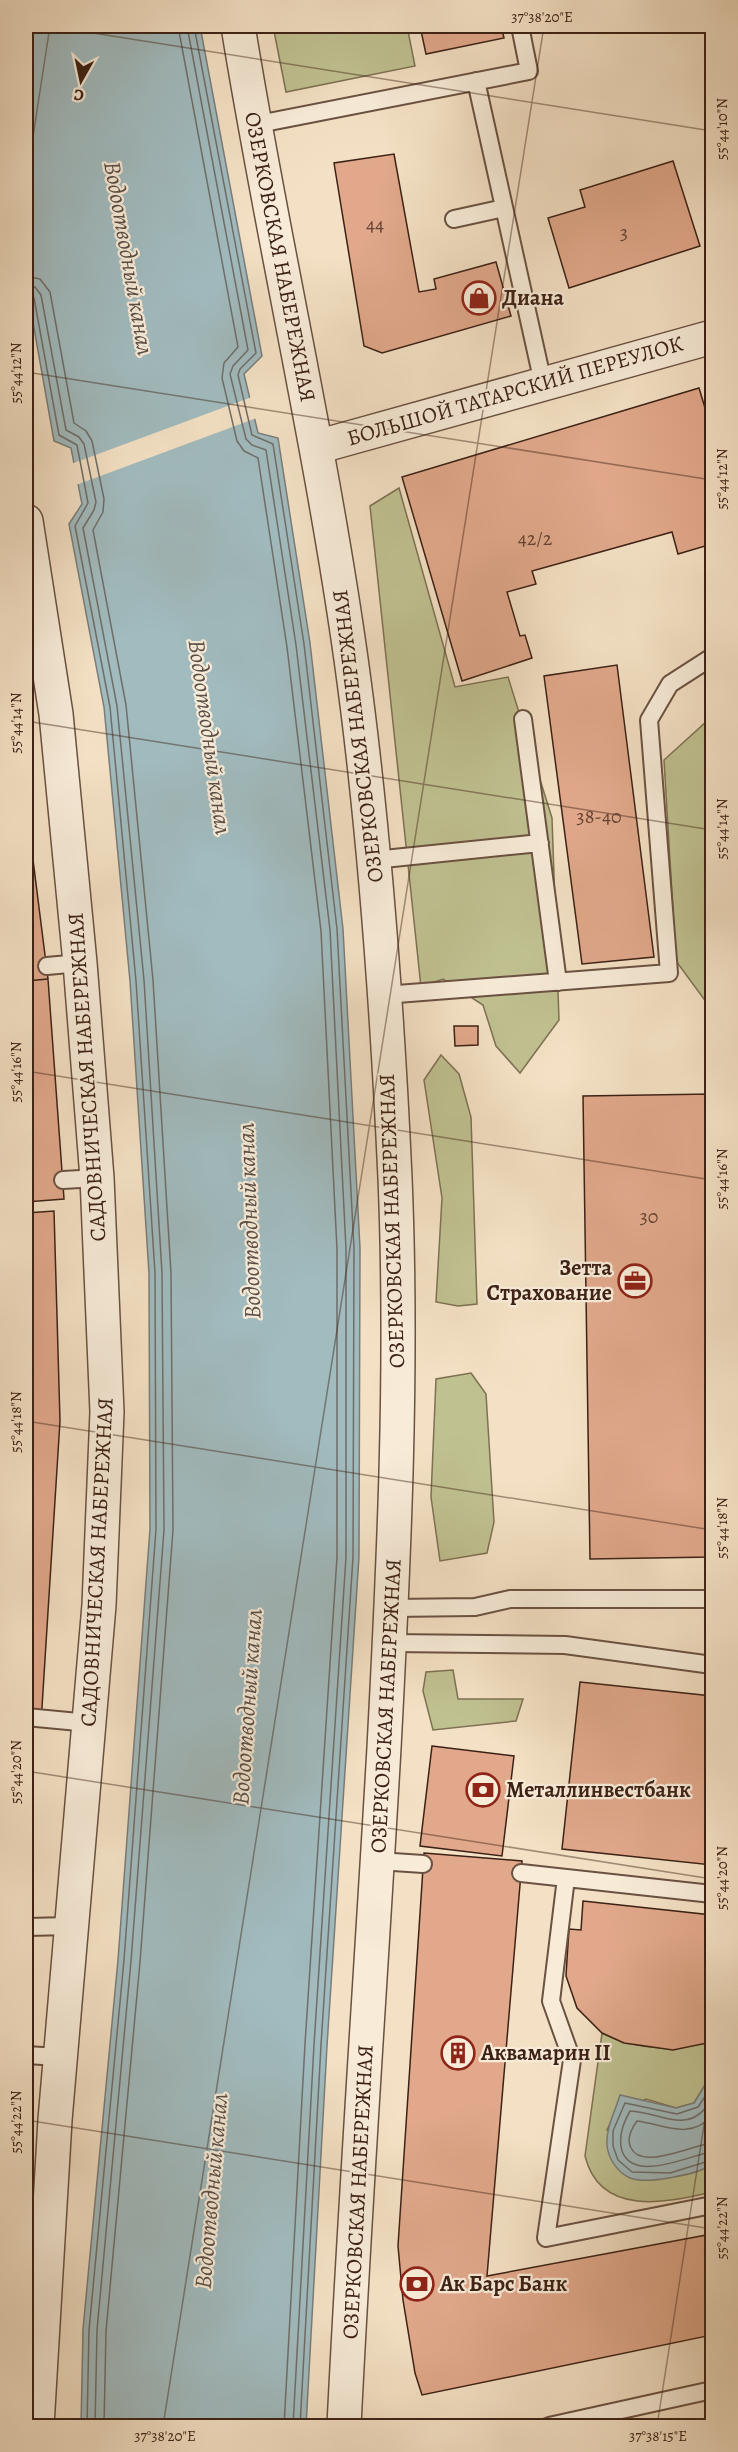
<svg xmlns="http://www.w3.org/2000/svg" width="738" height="2452" viewBox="0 0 738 2452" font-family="Alegreya,serif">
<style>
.green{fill:#c0c191;stroke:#7e7153;stroke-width:1.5}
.water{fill:#a1bbbf;stroke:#797d7b;stroke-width:1.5}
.pier{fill:#f4e1c5}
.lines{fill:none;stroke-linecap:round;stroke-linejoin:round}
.shore{stroke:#6e6e6a;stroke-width:1.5}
.building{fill:#e1a88b;stroke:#3c2115;stroke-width:1.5}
.service-casing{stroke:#6a5141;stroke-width:20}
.minor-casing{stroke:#6a5141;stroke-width:36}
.tertiary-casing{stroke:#6a5141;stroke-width:36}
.service{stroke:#f8ecd9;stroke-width:16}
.minor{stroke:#f8ecd9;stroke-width:33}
.tertiary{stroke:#f8ecd9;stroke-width:33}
.ticks{fill:none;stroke:#3c2115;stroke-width:1.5;stroke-opacity:0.45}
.labels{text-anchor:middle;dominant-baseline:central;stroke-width:4.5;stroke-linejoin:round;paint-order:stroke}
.number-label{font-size:20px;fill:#654332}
.street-label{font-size:22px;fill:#3c2115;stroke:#f8ecd9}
.poi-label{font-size:22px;font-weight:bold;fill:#3c2115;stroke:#f8ecd9;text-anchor:start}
.water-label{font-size:24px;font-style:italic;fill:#5a4f48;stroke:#f8ecd9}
.neatline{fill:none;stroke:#3c2115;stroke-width:2}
.ticks-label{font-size:15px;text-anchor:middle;fill:#3c2115}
</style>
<rect width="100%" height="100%" fill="#f4e1c5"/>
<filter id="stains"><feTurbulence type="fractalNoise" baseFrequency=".00333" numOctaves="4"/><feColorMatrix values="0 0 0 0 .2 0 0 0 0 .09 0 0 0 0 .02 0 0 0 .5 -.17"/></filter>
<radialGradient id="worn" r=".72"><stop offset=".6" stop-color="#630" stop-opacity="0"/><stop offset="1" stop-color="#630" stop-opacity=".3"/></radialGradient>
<path class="green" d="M273 26H407L415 66 286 92Z
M399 488 455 687 508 677 552 818 559 1020 520 1073 496 1046 483 1005 443 979 421 987 370 506Z
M712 720V1010L676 961 664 760 706 722Z
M441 1055 459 1074 471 1117 477 1304 458 1306 436 1302 442 1198 424 1080Z
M471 1373 486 1394 494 1522 487 1553 440 1561 431 1497 436 1379Z
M453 1670 458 1699H523L516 1721 433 1730 423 1691 426 1672Z
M602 2033C640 2051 672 2051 712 2042V2078L705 2085 694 2103 676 2108 646 2099 614 2115 607 2130 708 2168 712 2165V2192C667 2203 600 2217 585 2156Z"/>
<path class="water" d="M26 26H200L262 356 244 374 258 433 278 438 310 643 343 929 360 1248 359 1557 327 2046 306 2426H81L83 2329 118 1960 150 1529 149 1273 130 981 104 707 69 524 82 504 71 448 54 441 26 283Z
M712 2078V2165C697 2174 647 2185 630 2178 617 2172 608 2158 607 2145 606 2127 615 2112 620 2095L676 2108 694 2103 705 2085Z"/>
<path class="pier" d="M252 397 257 418 76 485 71 464Z"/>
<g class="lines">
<path class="shore" d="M178 26 238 347 224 363 222 378 237 441 244 451 258 458 287 647 321 931 337 1249V1557L305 2044 284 2426
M187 26 248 350 233 366 230 374 246 439 252 445 266 450 296 645 330 930 346 1249V1557L314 2045 293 2426
M194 26 256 353 240 369 238 375 252 435 273 444 304 644 337 929 354 1248 353 1557 321 2045 300 2426
M26 276 40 279 50 292 74 423 86 431 92 441 104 499 103 512 93 530 126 705 153 980 171 1273 173 1530 140 1962 106 2331 104 2426
M26 285 35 287 41 295 66 430 79 437 84 444 96 502 94 510 83 528 117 706 144 980 162 1273 164 1530 131 1961 97 2330 95 2426
M26 293 31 294 34 298 59 435 77 445 88 503 75 526 110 707 136 981 155 1273 156 1529 124 1960 89 2330 87 2426
M712 2086 698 2107 677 2114 625 2103 613 2131V2146L618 2160 632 2172 670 2173 712 2160
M712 2099C689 2137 664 2113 630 2111 623 2123 618 2137 622 2151 634 2184 692 2154 712 2152
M712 2116C689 2141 663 2124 637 2121 632 2128 626 2139 631 2148 642 2171 695 2144 712 2143"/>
</g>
<path class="building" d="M420 26H501L504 38 426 54Z
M394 154 419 292 436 289 434 279 496 262 511 316 382 353 364 346 334 163Z
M673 161 700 246 569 288 548 218 585 207 580 190Z
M699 388 709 421 712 420V544L678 554 672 532 532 571 536 584 507 592 520 636 525 635 532 658 462 681 402 477Z
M617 665 654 957 582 964 544 676Z
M26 804 48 979 26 981Z
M48 979 64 1199 26 1202V981Z
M454 1026H478V1045L455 1046Z
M712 1094V1557L590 1559 583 1096Z
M54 1211 60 1421 41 1723 26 1722V1213Z
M580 1682 712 1696V1865L562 1849Z
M432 1746 514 1756 502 1856 420 1846Z
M424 1853 522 1861 487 2276 712 2234V2335L422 2395 415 2373 403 2300 398 2246Z
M583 1901 712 1915V2042L673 2050 624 2043 602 2033 577 2008 566 1976 567 1959 569 1929 581 1930Z
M26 2069H31L26 2132Z"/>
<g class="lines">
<g class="service-casing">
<path id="service" d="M476 81 543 383
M254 125 529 71 520 26
M454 219 504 208
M523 719 558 982
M374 860 540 843
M47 966 80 963
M384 995 669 973 649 720 670 684 712 657
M63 1180 97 1178
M392 1608 475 1607 510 1599H712
M390 1643 565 1645 712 1665
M26 1717 89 1723
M378 1861 423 1864
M521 1873 712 1894
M566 1878 551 2001 572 2060 546 2238 712 2205
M26 1927 71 1926
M26 2055 59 2057
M549 2426 712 2390"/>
</g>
<g class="minor-casing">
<path id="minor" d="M317 447 712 337"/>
</g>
<g class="tertiary-casing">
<path id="tertiary" d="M238 26C272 237 321 446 351 659 375 831 387 1004 395 1178 403 1368 394 1559 384 1748 371 1974 355 2200 344 2426
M26 521 56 714 80 963 97 1178 107 1412 99 1605 55 2120 37 2426"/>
</g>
<use href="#service" class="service"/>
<use href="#minor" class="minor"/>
<use href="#tertiary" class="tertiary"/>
</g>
<path class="ticks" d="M49 26 712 131M26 182 50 26M26 372 712 480M26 721 712 830M26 1071 712 1180M26 1421 712 1530M26 1771 712 1879M26 2120 712 2229M163 2426 544 26M657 2426 712 2074"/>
<defs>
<g id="shop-ring" transform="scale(1.725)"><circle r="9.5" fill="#f8ecd9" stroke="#8f2418" stroke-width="1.5"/><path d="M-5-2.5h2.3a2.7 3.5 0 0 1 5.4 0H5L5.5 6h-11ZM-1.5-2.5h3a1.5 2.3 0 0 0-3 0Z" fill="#8f2418"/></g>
<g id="office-ring" transform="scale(1.725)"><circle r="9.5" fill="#f8ecd9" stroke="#8f2418" stroke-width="1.5"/><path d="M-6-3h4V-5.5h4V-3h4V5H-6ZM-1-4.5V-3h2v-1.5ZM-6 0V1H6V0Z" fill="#8f2418"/></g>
<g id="bank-ring" transform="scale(1.725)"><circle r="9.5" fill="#f8ecd9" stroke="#8f2418" stroke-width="1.5"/><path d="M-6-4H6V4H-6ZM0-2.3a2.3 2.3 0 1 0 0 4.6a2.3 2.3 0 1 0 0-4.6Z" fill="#8f2418"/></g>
<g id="building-ring" transform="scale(1.725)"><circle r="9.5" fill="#f8ecd9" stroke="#8f2418" stroke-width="1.5"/><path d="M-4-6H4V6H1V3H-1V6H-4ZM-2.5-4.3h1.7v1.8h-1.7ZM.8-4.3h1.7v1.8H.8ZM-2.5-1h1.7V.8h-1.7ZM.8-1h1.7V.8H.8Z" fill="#8f2418"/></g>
</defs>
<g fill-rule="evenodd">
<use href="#shop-ring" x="479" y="298"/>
<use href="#office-ring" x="635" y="1281"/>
<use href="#bank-ring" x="483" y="1790"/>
<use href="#building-ring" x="458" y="2053"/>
<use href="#bank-ring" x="417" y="2284"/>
</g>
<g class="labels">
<g class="number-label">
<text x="375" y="224">44</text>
<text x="624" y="232">3</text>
<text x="535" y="538">42/2</text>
<text x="599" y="816">38-40</text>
<text x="649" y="1216">30</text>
</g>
<g class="street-label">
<text transform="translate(280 257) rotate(79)">ОЗЕРКОВСКАЯ НАБЕРЕЖНАЯ</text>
<text transform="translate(515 391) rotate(-16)">БОЛЬШОЙ ТАТАРСКИЙ ПЕРЕУЛОК</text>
<text transform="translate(358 736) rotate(-97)">ОЗЕРКОВСКАЯ НАБЕРЕЖНАЯ</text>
<text transform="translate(87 1077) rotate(-94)">САДОВНИЧЕСКАЯ НАБЕРЕЖНАЯ</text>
<text transform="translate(392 1221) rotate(-92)">ОЗЕРКОВСКАЯ НАБЕРЕЖНАЯ</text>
<text transform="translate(97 1562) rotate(-87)">САДОВНИЧЕСКАЯ НАБЕРЕЖНАЯ</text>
<text transform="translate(386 1706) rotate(-87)">ОЗЕРКОВСКАЯ НАБЕРЕЖНАЯ</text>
<text transform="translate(358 2192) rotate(-87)">ОЗЕРКОВСКАЯ НАБЕРЕЖНАЯ</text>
</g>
<g class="poi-label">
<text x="502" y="298">Диана</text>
<text x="612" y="1268" text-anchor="end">Зетта<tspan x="612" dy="25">Страхование</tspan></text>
<text x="506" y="1790">Металлинвестбанк</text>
<text x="481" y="2053">Аквамарин II</text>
<text x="440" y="2284">Ак Барс Банк</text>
</g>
<g class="water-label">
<text transform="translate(129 258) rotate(80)">Водоотводный канал</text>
<text transform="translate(210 737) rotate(82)">Водоотводный канал</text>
<text transform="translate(249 1221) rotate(-92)">Водоотводный канал</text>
<text transform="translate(247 1707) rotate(-86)">Водоотводный канал</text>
<text transform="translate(211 2191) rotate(-85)">Водоотводный канал</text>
</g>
</g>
<rect width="738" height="2452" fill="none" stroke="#f4e1c5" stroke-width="66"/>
<g transform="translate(81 81) rotate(189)" stroke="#f8ecd9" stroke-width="4.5" paint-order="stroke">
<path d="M0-4.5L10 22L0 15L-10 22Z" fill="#3c2115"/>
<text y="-9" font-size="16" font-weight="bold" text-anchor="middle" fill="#3c2115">С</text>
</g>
<rect x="33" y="33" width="672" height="2386" class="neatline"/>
<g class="ticks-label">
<text x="542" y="22">37°38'20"E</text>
<text transform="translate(722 129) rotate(-90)" y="5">55°44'10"N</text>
<text transform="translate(16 373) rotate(-90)" y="5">55°44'12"N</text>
<text transform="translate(722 479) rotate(-90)" y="5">55°44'12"N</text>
<text transform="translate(16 723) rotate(-90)" y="5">55°44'14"N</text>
<text transform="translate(722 829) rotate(-90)" y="5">55°44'14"N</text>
<text transform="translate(16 1072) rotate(-90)" y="5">55°44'16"N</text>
<text transform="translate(722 1179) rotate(-90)" y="5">55°44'16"N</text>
<text transform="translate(16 1422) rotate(-90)" y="5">55°44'18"N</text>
<text transform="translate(722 1528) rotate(-90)" y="5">55°44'18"N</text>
<text transform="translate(16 1772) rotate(-90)" y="5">55°44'20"N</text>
<text transform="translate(722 1878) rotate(-90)" y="5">55°44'20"N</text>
<text transform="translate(16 2122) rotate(-90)" y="5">55°44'22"N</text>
<text transform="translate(722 2228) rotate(-90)" y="5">55°44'22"N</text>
<text x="165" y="2441">37°38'20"E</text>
<text x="658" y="2441">37°38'15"E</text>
</g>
<rect width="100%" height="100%" filter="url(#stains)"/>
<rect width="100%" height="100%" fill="url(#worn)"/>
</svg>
